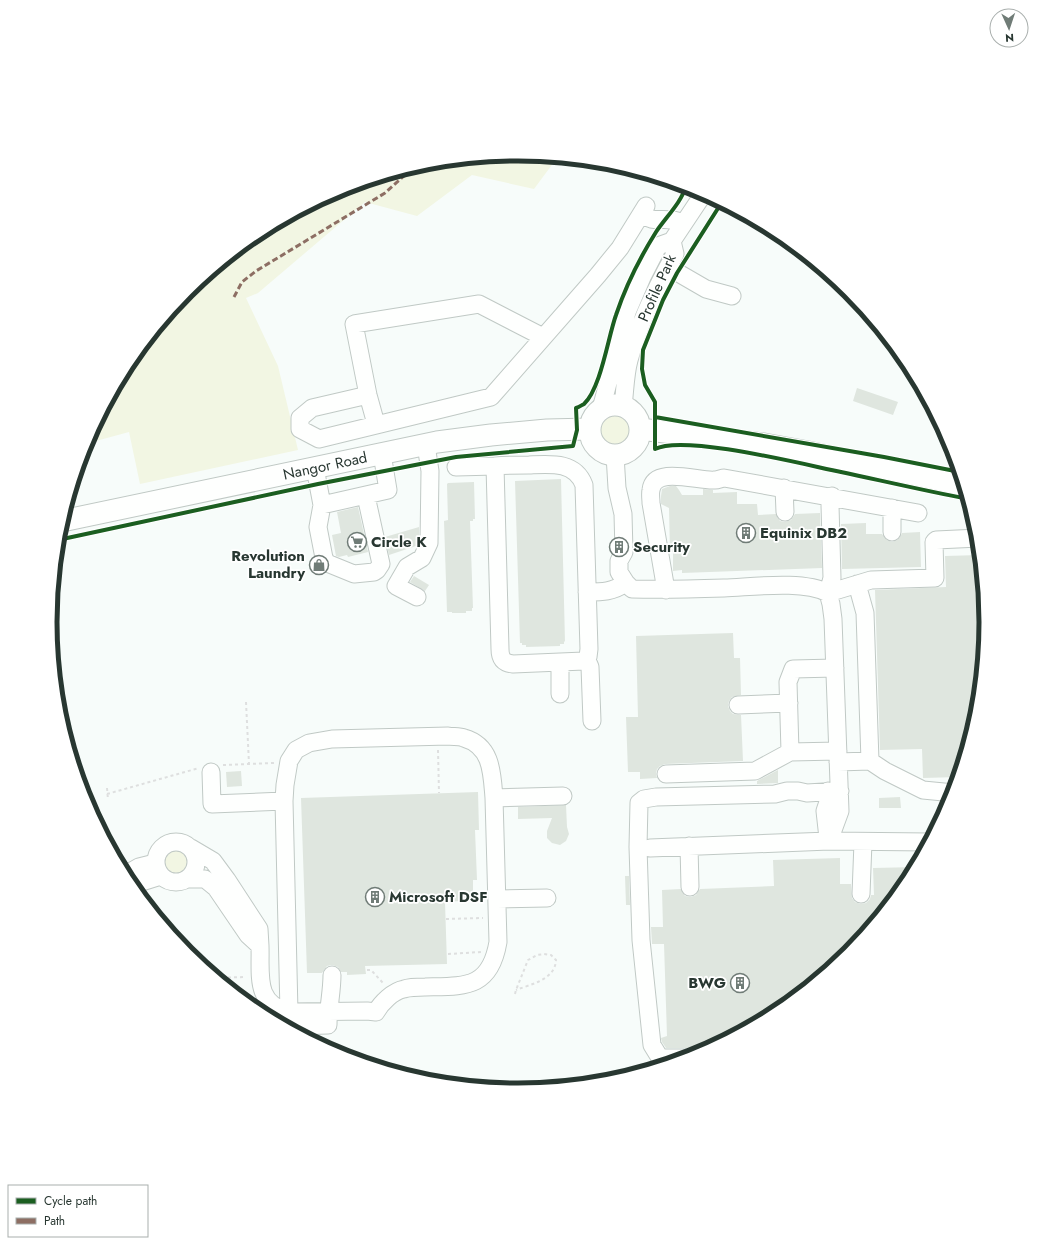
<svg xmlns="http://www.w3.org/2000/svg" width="1037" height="1245" viewBox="0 0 1037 1245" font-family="Jost,sans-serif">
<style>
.green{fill:#f2f6e3}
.building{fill:#dfe6df}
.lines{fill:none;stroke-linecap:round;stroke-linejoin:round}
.minor-casing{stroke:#c0c9c5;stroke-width:19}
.major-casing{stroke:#c0c9c5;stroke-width:23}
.path{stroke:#dedfdf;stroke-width:2;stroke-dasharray:3 3;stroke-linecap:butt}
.minor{stroke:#fefffe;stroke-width:17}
.major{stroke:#fefffe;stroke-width:21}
.quiet{stroke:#8d6e63;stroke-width:3;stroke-dasharray:6 3;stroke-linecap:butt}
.cycleway-casing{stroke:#fff;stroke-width:6}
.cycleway{stroke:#1b5e20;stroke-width:4}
.labels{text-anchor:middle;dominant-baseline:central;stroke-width:3.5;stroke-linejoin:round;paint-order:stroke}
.street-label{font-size:15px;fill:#283731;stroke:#fff}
.poi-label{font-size:15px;font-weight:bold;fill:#283731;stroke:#fff;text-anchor:start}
.rim{fill:none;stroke:#283731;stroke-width:5}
</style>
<rect width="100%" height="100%" fill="#f7fcfa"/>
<path class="green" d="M519 154 557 158 534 189 472 175 417 216 365 202 258 293 246 298 278 366 298 450 140 484 129 432 85 444 129 362 187 291 258 233 339 190 427 163Z
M600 430a15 15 0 1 1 30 0a15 15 0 1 1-30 0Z
M160 861a16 16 0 1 1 32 0a16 16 0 1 1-32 0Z"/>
<path class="building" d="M857 388 898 402 893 415 853 401Z
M561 479 565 642 564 641V644H560V646L526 647V645H522V643H520L515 481Z
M474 482 475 519H473V521H470L473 608H472V611H466V613H452V612H447L444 521 448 520 447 484 448 483Z
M670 486H676L679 490 682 495H703V489L713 490V493L737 492V504H757L758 515 776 514 780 521 785 522 791 520 795 514 820 513 822 568 682 573V570L673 571V552H670L669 508 661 504V496L662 489Z
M358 507 368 552 348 557 347 555 339 557 336 556 332 535 341 533 337 512Z
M866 523V534H882L887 540 892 542 897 540 900 537 902 533 920 532 921 567 842 569 841 524Z
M419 527V541L416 546 389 555 385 537Z
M980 555 987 623 978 714 959 777 923 778 922 749 880 750 875 590 946 587 945 556Z
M414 576 429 585 425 591 410 582Z
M733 633 734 658H740L741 695 732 697 729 701 728 706 730 711 733 714 741 715 743 761 665 764 660 766 657 769 656 774 657 778 640 779V772H628L626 717H638L636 636Z
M778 770V783L757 784V781Z
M241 771 242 786 227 787 226 772Z
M478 792 479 830H475L477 880H473V899H460V901L445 902 447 964 365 966 366 974 347 975V972H341L338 967 332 965 327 966 322 973H307L301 798Z
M900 797 901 808H879V798Z
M566 805 567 827 569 834 566 841 560 845 552 843 547 838V831L552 818 518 819V807Z
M840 858V884H851L852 898 855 902 860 904 866 903 870 899 871 895H874L873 868 917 867 908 883 850 954 779 1012 706 1051H697L690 1048H666L662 1042 661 1038 667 1036 664 944H652L651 927H663L662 890 681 889 685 896 691 897 696 895 700 889 774 886 773 860Z
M625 876H629L630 905H626Z"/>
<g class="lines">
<g class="minor-casing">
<path id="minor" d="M641 214C654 223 659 218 671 220 676 220 680 222 684 223
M668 267 706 289 732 296
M368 395 312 408 300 418V429L319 439 491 397 598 275 620 248 646 206
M623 406C625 391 625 375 629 360 639 323 656 288 675 254L672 241
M601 409 627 312 643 275 658 246 672 241 704 193
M376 424 368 395 354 324 479 304 543 337
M615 455 617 488 623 514 624 552 619 561V572L626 583 632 589C663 590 694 589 724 588 753 587 803 580 828 593L831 604 833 619 840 811 829 841
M456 467 495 466 500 649C500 658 503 663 513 664L584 661 588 657 589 649 584 485C575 461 550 464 529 465 518 465 506 465 495 466
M315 468 322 505 388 490 382 454
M784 488 785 512
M322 505 318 527 324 558 327 563 354 574 374 572 377 570 381 564 366 496
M892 508V532
M857 584 865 613 870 761 885 771 923 790 954 793
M666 590 651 503C651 499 650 494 651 490 654 465 700 482 715 480 718 480 722 478 724 478L918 513
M587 592C603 592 612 592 626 583
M828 593 871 580 935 578 934 542 936 540 979 538
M828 593 832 578 830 505 832 496
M417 597 396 586 407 567 422 558 429 543 430 471 426 445
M587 660 590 667 592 721
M560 662V694
M835 668 793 669 788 682 790 752 838 751
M738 705 789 703
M838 762 870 761
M211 772 212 804 284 801
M666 774 755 771 790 752
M828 791V802L825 811 828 838
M494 798 563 796
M156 862a20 20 0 1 1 40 0a20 20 0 1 1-40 0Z
M689 846 690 887
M650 848 829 841 930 842
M125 875 139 867 155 863
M187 879H205L216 888 248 935 260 946 259 929 227 880 213 861 191 848
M133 887 142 882 161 876
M861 894 863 842
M497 899 547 898
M260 946C261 974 254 1004 289 1012L367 1011 376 1012C381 1003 393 991 404 989 410 987 418 987 425 987 465 986 490 989 498 942L494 798C492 773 492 746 464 738 459 736 453 737 448 736L332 739 309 743 296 750 289 761 285 785 284 801 289 1012
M295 1026 328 1025C328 1008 332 992 332 975
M690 1058H660L652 1045 641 940 638 847 639 803 644 799 656 797 775 794 787 791H798L807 793 840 791"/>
</g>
<g class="major-casing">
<path id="major" d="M590 430a25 25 0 1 1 50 0a25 25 0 1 1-50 0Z
M640 429 764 444 808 452 964 485
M62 521 437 442 491 435 547 430 590 429"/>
</g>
<path class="path" d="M246 702 249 764
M438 750 439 793
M223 765 274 763
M107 788 108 800
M107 794 199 768
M446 919 483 918
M448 954 481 952
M213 970V975
M367 970H371L383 983
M216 978 244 977
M515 994 516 990 528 960 537 955 544 954 551 955 556 960C555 980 531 984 516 990"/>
<use href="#minor" class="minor"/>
<use href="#major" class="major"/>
<path class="quiet" d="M234 297 242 282 256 271 385 193 406 174 425 164"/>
<g class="cycleway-casing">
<path id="cycleway" d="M722 202 677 273 663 300 643 350 642 369 645 385 655 402V417L884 457 960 472
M655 417V449C684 434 806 465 841 472 883 481 926 491 968 499
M58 540 318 484 456 457 573 446 577 430 576 408C579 407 582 405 584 404 601 388 608 337 616 315 625 288 641 256 656 232 666 217 681 203 686 186"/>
</g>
<use href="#cycleway" class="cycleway"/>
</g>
<defs>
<g id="building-ring" transform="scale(1)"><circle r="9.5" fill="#fff" stroke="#707c77" stroke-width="1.5"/><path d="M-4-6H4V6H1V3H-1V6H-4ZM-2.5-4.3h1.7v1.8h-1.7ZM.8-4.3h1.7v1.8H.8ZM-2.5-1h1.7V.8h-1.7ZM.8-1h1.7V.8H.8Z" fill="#707c77"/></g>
<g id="supermarket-ring" transform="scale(1)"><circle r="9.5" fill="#fff" stroke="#707c77" stroke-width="1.5"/><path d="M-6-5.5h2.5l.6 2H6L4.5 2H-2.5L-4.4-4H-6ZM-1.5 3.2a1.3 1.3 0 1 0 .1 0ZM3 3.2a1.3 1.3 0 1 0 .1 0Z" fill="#707c77"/></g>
<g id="shop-ring" transform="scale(1)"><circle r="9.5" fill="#fff" stroke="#707c77" stroke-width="1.5"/><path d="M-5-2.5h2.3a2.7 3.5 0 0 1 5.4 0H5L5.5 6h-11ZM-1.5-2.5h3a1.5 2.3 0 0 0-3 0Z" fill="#707c77"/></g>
</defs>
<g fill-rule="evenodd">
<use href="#building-ring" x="746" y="533"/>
<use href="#supermarket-ring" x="357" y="542"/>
<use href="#building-ring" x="619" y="547"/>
<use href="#shop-ring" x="319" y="565"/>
<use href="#building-ring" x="375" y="897"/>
<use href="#building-ring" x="740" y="983"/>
</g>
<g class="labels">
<g class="street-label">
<text transform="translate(657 288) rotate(-66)">Profile Park</text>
<text transform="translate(325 466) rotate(-12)">Nangor Road</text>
</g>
<g class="poi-label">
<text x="760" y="533">Equinix DB2</text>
<text x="371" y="542">Circle K</text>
<text x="633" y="547">Security</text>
<text x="305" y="556" text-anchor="end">Revolution<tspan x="305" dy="17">Laundry</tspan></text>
<text x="389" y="897">Microsoft DSF</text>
<text x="726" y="983" text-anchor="end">BWG</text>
</g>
</g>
<path d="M0 0H1037V1245H0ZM57 622a461 461 0 1 1 922 0a461 461 0 1 1-922 0Z" fill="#fff" fill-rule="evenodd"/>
<path class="rim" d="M57 622a461 461 0 1 1 922 0a461 461 0 1 1-922 0Z"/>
<rect x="8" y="1185" width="140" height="52" fill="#ffffff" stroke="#a9afad"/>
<rect x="16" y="1198" width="20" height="6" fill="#1b5e20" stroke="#a9afad"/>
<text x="44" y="1205" font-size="12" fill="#283731">Cycle path</text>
<rect x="16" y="1218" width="20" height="6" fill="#8d6e63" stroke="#a9afad"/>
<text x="44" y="1225" font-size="12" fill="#283731">Path</text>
<g transform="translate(1009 28) rotate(177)"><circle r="19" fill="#ffffff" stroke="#a9afad"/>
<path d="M0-3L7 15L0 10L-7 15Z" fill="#707c77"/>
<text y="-6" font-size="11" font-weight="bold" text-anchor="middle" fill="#283731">N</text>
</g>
</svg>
